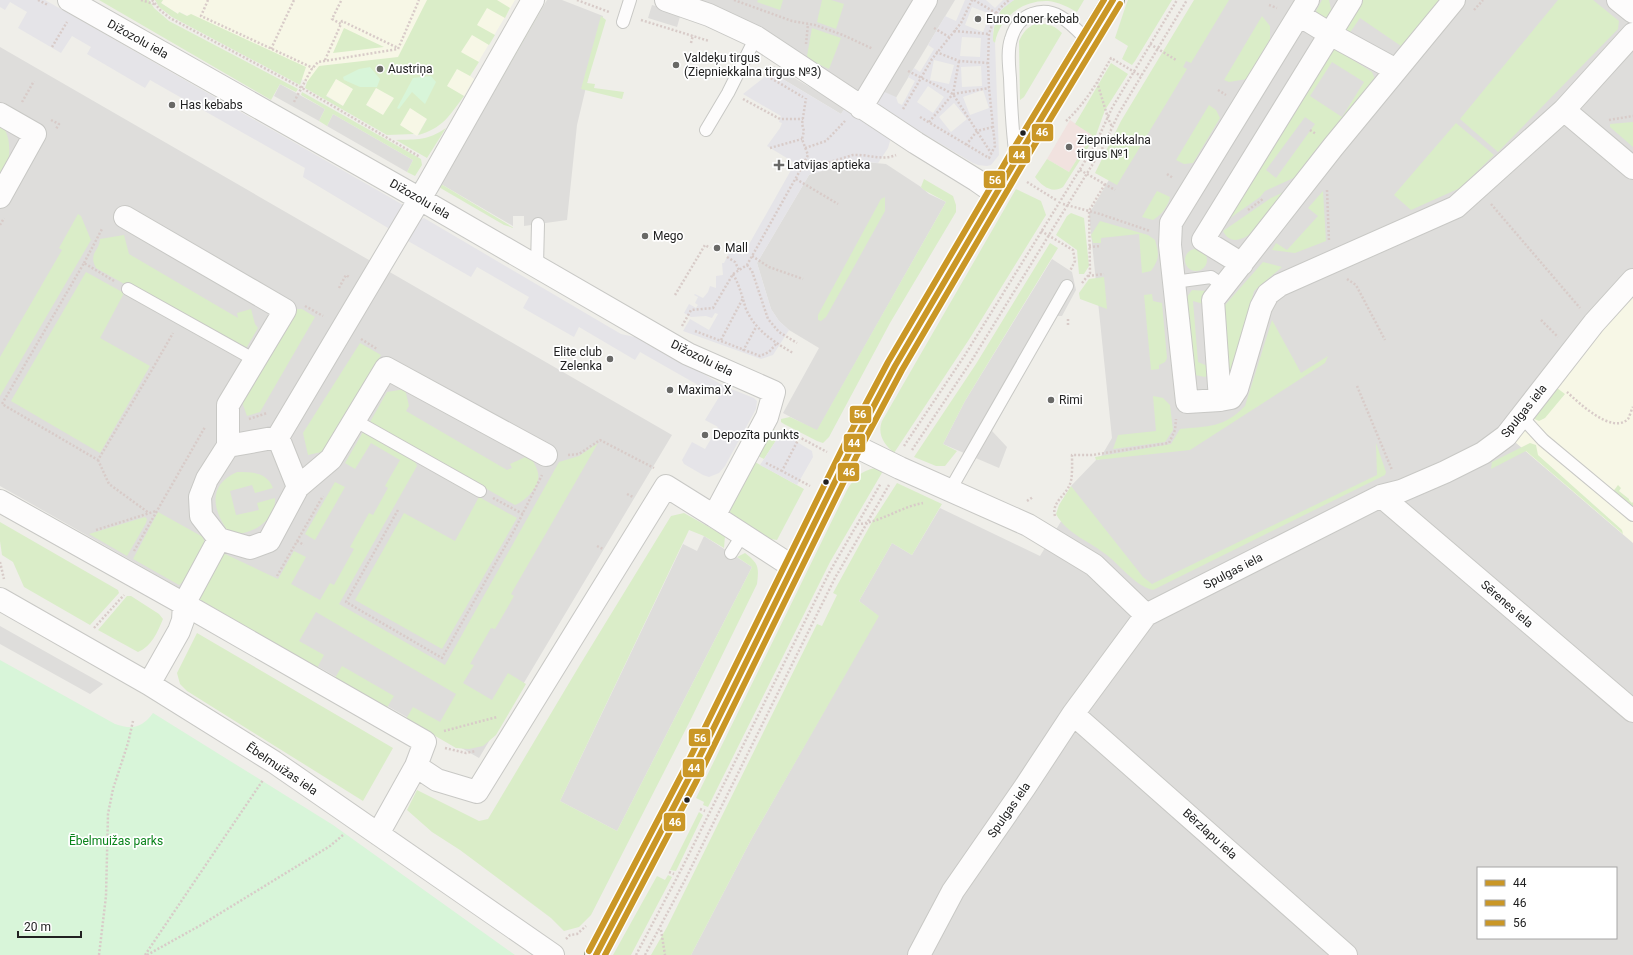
<svg xmlns="http://www.w3.org/2000/svg" width="1633" height="955" viewBox="0 0 1633 955" font-family="Roboto,sans-serif">
<style>
.residential{fill:#dedddb;fill-rule:evenodd}
.commercial{fill:#f1e2df}
.education{fill:#f7f7e6}
.grass{fill:#daedc8;fill-rule:evenodd}
.park{fill:#d8f5d9}
.plaza{fill:#e5e4e8;fill-rule:evenodd}
.lines{fill:none;stroke-linecap:round;stroke-linejoin:round}
.lane-casing{stroke:#c8c8c5;stroke-width:14}
.street-casing{stroke:#c8c8c5;stroke-width:24}
.secondary-casing{stroke:#969a80;stroke-width:24}
.path{stroke:#d8cbc8;stroke-width:2.5;stroke-dasharray:2 2;stroke-linecap:butt}
.lane{stroke:#fdfcfc;stroke-width:12}
.street{stroke:#fdfcfc;stroke-width:22}
.secondary{stroke:#f3f4ec;stroke-width:22}
.bus-1-casing{stroke:#fff;stroke-width:9}
.bus-2-casing{stroke:#fff;stroke-width:9}
.bus-3-casing{stroke:#fff;stroke-width:9}
.bus-1{stroke:#ca9726;stroke-width:6}
.bus-2{stroke:#ca9726;stroke-width:6}
.bus-3{stroke:#ca9726;stroke-width:6}
.poi-dot{fill:#696967;stroke:#fff;stroke-width:1.5}
.bus-dot{fill:#212121;stroke:#fff;stroke-width:1.5}
.labels{text-anchor:middle;dominant-baseline:central;stroke-width:3.5;stroke-linejoin:round;paint-order:stroke}
.poi-label{font-size:12px;fill:#212121;stroke:#fff;text-anchor:start}
.street-label{font-size:12px;fill:#212121;stroke:#fff}
.park-label{font-size:12px;fill:#0a841b;stroke:#fff}
.line-badge{stroke:#fff;stroke-width:1.5}
.badge-label{font-size:11px;text-anchor:middle;font-weight:bold;fill:#fff}
</style>
<rect width="100%" height="100%" fill="#efeee9"/>
<path class="residential" d="M547 0H562L603 16 577 125 567 220 524 226V216H513V226L441 184Z
M694 0H955L888 111Z
M1214 0H1633V955H691L752 838 878 616 859 601 892 543 912 555 940 508 1040 556 1077 495 1071 486 1096 460H1099L1112 438 1089 214ZM1478 868H1616V938H1478Z
M652 5 681 13 677 27 648 18Z
M0 47 672 435 479 758 0 486Z
M774 66 845 108 841 114 771 72Z
M280 84 325 109 319 121 274 96Z
M333 114 413 160 407 172 327 126Z
M854 161 886 164 921 187 929 194 946 202 817 431 783 413 819 348 789 330 779 321 771 309 757 263 809 175Z
M1052 259 1072 272 1076 290 1062 316H1056L992 431 1007 447 999 468 943 444 965 401Z
M704 536 752 567 617 831 560 801 683 544 697 551Z
M0 626 103 684 90 694 0 644Z"/>
<path class="commercial" d="M1070 120 1092 135 1069 172 1047 159Z"/>
<path class="education" d="M163 0H515L470 76 474 79 464 96 446 86 417 136 350 95 343 106 326 95 327 93 180 12 178 14 161 3Z
M1633 285V543L1508 436Z"/>
<path class="grass" d="M99 0H149L154 8 169 21 298 89 296 92 280 84 271 100Z
M155 0H163L161 3 178 14 179 12 187 16 191 14 306 67 300 85 172 17 159 7Z
M427 0H497L510 8 505 18 487 8 477 25 495 35 489 45 472 35 461 52 479 62 470 76 457 69 447 86 464 96C449 116 443 128 418 135L427 119 410 108 400 125 414 134 387 135 305 88 307 82 319 66 398 57ZM336 79 353 89 343 106 326 96ZM376 88 394 98 383 115 366 105Z
M547 0 441 184 514 228 504 225 437 186Z
M758 0H783L780 10 757 2Z
M822 0H831L844 4 836 29 817 22Z
M1014 0H1084L1077 12C1068 7 1058 2 1048 1 1022 0 999 18 995 43L993 42C993 24 997 8 1014 0Z
M1128 0H1172L1135 61 1132 65 1122 59 1128 46 1115 38 1126 5Z
M1194 0H1229L1191 63 1186 61 1183 67 1187 69 1117 185 1095 173 1121 121Z
M1322 0H1329L1333 18 1320 20 1315 13Z
M1360 0H1451L1391 60 1401 46 1360 18 1349 34 1344 27Z
M1558 0H1593L1619 21 1618 29 1498 152 1460 119Z
M601 16 606 20 587 83 595 84 594 88 624 92 622 99 581 89Z
M1262 16 1270 26V39L1247 79 1229 82 1224 80Z
M1035 24C1046 23 1054 25 1062 33L1024 97 1020 100 1019 41C1023 33 1026 28 1035 24Z
M344 28 384 47 333 53Z
M812 28 841 38 829 69 814 62 807 56Z
M1332 47 1372 72 1375 79 1300 175 1265 191 1260 197 1226 221ZM1332 62 1364 82 1342 117 1310 96ZM1305 117 1315 124 1276 178 1266 170Z
M1111 63 1128 74 1105 110 1096 135 1063 187C1052 194 1042 186 1035 177L1047 159 1069 172 1092 135 1075 124Z
M302 92 421 159 422 165 415 176 407 172 413 160 333 114 327 126 319 121 325 109 301 95Z
M1209 105 1216 110 1220 118 1193 163 1184 164 1176 160Z
M1633 122V147L1610 127V124Z
M1456 123 1494 155 1460 188 1411 210 1394 195Z
M0 124C12 134 10 156 7 170L0 172Z
M446 128 427 158 396 140C418 139 427 141 446 128Z
M924 179 953 196 956 205V212L890 323 829 437 823 443 817 441 784 424 781 422V419L790 417 817 430 946 202 924 190 921 187Z
M1292 188C1282 200 1239 263 1223 231L1271 198Z
M1016 189 1041 201 1046 215 970 338 894 453C884 444 877 435 882 421Z
M1157 191 1170 197C1168 207 1161 215 1153 220L1142 217Z
M1323 191 1326 241 1295 253 1272 250 1276 243 1287 250 1318 216 1308 208Z
M885 197V211L826 317 821 321 818 320V315L881 199Z
M1071 213 1084 218 1089 266 1084 274H1079L1077 250 1056 235 1067 216Z
M78 214 81 216 91 240 0 396V357L62 250 59 248Z
M1100 221 1148 235 1155 240C1159 254 1160 258 1151 271L1142 273 1139 234 1101 238V243H1093L1091 235Z
M124 235 129 254 238 318 237 313 251 309 255 324 258 328 245 350H241L96 268C88 253 99 252 100 239Z
M1050 243 1058 248 965 401 943 444 957 451 945 466H936L914 457 976 364Z
M1185 260a11 11 0 1 1 22 0a11 11 0 1 1-22 0Z
M1263 262 1282 267 1254 291 1232 375 1226 376 1219 312Z
M86 272 124 293 100 338 150 366 100 453 11 401Z
M1104 277 1107 309 1080 299 1079 293 1089 279Z
M1192 290 1207 291V305L1193 301 1198 362 1210 367 1211 373 1205 377 1195 375 1187 297Z
M1152 294 1153 301 1162 303 1167 358 1165 362 1159 365V369L1151 370 1144 295Z
M296 309H302L315 317 260 412 247 416 242 402Z
M1272 320 1301 373 1328 356 1325 363 1190 450 1096 460 1095 457 1171 444 1180 429C1208 426 1224 428 1245 406Z
M360 343 381 355 326 451 308 455 303 433Z
M1557 388 1565 394 1545 418 1539 421 1532 418Z
M405 389 409 406 406 411 507 470 512 468 510 464 530 455C532 460 537 467 538 473 541 485 526 501 515 505L370 422 387 392Z
M1153 396 1163 398 1170 405 1173 430 1165 442 1113 449 1118 435 1156 431Z
M773 429 780 432 781 440 777 439 764 459 758 456Z
M363 432 415 461 417 466 339 604 445 665 559 462 579 456 598 443 511 594 514 596 495 629 491 628 470 664 474 665 463 683 492 700 508 673 526 684 496 735 483 746 469 749 456 748 406 719 413 707 440 722 456 694 316 612 299 641 324 655 317 668 199 599 222 554H225L278 579 294 551 306 557 291 584 320 600 330 583 334 585 354 549 350 547 369 513 373 515 388 488 385 486 400 460 371 443 355 469 345 463Z
M1376 443 1386 472 1385 475 1153 590C1132 584 1121 565 1104 553 1087 540 1066 533 1056 514L1059 505 1071 486 1143 577 1152 584 1377 475Z
M1530 443 1536 445 1538 455 1622 530 1623 534 1526 451 1491 469 1492 462Z
M755 462 804 489 777 540 770 539 734 518 730 512 732 501Z
M875 468 883 471 830 562 708 807 703 805 704 802 696 798 847 490C854 478 861 471 875 468Z
M237 472C252 472 267 472 273 488L255 493 252 485 230 491 236 515 259 510 257 503 275 498C275 502 275 506 273 510 267 526 246 536 230 534 213 511 206 486 237 472Z
M335 482 345 487 315 540 305 534Z
M897 483 942 504 912 555 892 543 859 601 879 616 752 838 691 955H651L667 927 817 624 822 626 837 595 833 593 872 522Z
M1618 485 1621 488 1619 491 1629 499V500L1632 503 1633 502V510L1612 493Z
M479 497 517 518 442 649 355 600 404 513 455 541Z
M158 512 203 537 205 544 185 580 179 585 133 559Z
M684 513 725 536 724 548 704 536 689 530 560 801 617 831 752 567 737 557 745 553C759 564 759 567 757 584L689 723 591 915 579 927 564 931 551 918 460 850 432 832 407 810 417 790 479 821 488 819 581 663 671 516Z
M145 517 147 519 146 523 127 556 89 534Z
M0 522 118 590 119 593 90 625 24 587 13 562 2 555 0 541Z
M127 596H131L159 614 163 619C157 633 152 646 138 652L98 630Z
M197 633 393 748 363 801 187 691 180 684 177 673Z
M342 666 394 696 386 709 335 678Z
M699 812 703 815 676 871 670 870Z
M668 875 672 877 631 955H613L657 876 665 880Z"/>
<path class="park" d="M370 67 380 79 377 87H360L344 80 343 77 359 69Z
M431 76 436 82 425 104 412 92 399 109 397 108 413 78Z
M0 660 115 724C132 730 142 728 153 713L333 825 515 955H0Z"/>
<path class="plaza" d="M0 0H45L405 206 393 231 303 177 305 168 150 80 145 88 87 54 91 47 72 36 61 53 18 28 27 12 10 2 5 10 0 7Z
M965 0H986L995 8 1003 0H1014L1001 10 996 19 993 31V41L995 43 999 155 991 165 987 166 978 165 973 163 877 106 876 100 880 90 896 97 898 103 902 105 915 81 908 77 914 68 920 72 934 49 928 45 945 16 956 21ZM972 7 990 14 983 32 965 25ZM962 37 981 38 980 57 960 56ZM934 60 954 65 949 84 930 80ZM981 66 982 86 962 87 961 67ZM928 86 944 97 933 113 917 102ZM983 90 989 108 970 115 963 97ZM954 103 967 119 951 132 939 117Z
M771 72 841 114 845 108 888 135 890 141 888 148 878 163 854 161 809 175 757 263 771 309 779 321 789 330 773 355 761 359 683 331 690 319 709 330 718 314 715 313 712 318 706 316 691 317 684 313 689 304 696 308 698 305 695 303 698 297 694 295 695 294 703 298 708 292 710 286 716 288V276L723 275 722 263H724L731 249 743 255 795 163 767 146 780 128 782 123 779 122 781 116 743 94Z
M424 218 621 334 644 339 724 386 754 398 757 401 756 409 725 466 719 473 709 477 703 475 684 464 682 460 692 442 705 449 718 427 705 420 719 397 640 352 635 360 579 327 574 337 523 308 529 297 477 267 471 277 408 241 419 220Z
M780 432 812 451 813 457 797 485 760 465 777 439 781 440Z"/>
<g class="lines">
<g class="lane-casing">
<path id="lane" d="M623 22 630 0
M706 130 728 93 756 37
M1016 158C1012 131 1011 105 1010 78 1009 65 1007 51 1011 39 1014 28 1021 18 1032 14 1056 5 1073 26 1088 41
M537 266 538 224
M1174 282 1211 277 1224 286
M128 289 255 360
M1521 416 1543 440 1633 515
M354 420 480 491
M950 490 1067 286
M731 553 743 534"/>
</g>
<g class="street-casing">
<path id="street" d="M69 0 413 195 688 354 774 392 767 417 714 516 793 567
M666 0 709 15 756 37 916 143 976 180 996 194
M1308 0 1171 223 1170 245 1187 402 1220 400 1231 398 1237 389 1261 307 1268 294 1280 285 1456 207 1564 110 1633 34
M1618 0 1633 12
M1299 15 1330 34 1396 70
M861 108 926 0
M1564 110 1633 168
M0 114 35 134 0 197
M125 217 285 310 228 405V446
M1242 264 1203 240 1351 0
M1220 400 1213 300 1333 147 1454 0
M853 445 900 468 1028 525 1094 565 1146 615
M298 487 331 459 386 368 546 455
M1381 496 1633 711
M0 501 184 604 425 742 416 766 437 780 477 792 666 486 714 516
M219 539 250 548 269 541 298 487 278 437
M0 599 149 684 274 762 553 955
M149 684 179 631 183 620 184 604 219 539 201 516 200 497 207 479 228 446 278 437 428 185 533 0
M1073 714 1346 955
M378 834 416 766
M919 955 953 891 1025 787 1073 714 1146 615 1381 496 1401 491 1445 472 1483 453 1506 436 1594 323 1633 280"/>
</g>
<g class="secondary-casing">
<path id="secondary" d="M596 955 690 776 853 445 895 366 1016 160 1113 0"/>
</g>
<path class="path" d="M38 0 48 5
M141 0 154 4
M152 0 161 11 170 18 302 88 420 157
M208 0 201 16 313 68
M577 0 609 12
M734 0 792 21 815 25 843 35 873 49
M974 0 996 13
M341 1 332 19 341 24 342 21 398 48
M1269 5 1277 8
M1474 10 1483 0
M641 20 709 41
M934 28 949 37
M954 31 989 34
M691 43 693 35
M806 44 808 24
M1150 44 1176 60
M52 47 67 22
M271 49 294 0
M936 52 959 61 988 63
M325 60 341 24
M757 70 803 97
M908 71 953 94 991 153
M1097 82 1108 118 1112 127
M1218 90 1226 95
M953 94 989 88
M743 99 780 119H803
M22 102 34 81
M294 102 311 70 318 62 398 49 419 0
M903 109 932 59 961 23 972 0
M920 117 989 158 995 146 989 88 988 63 989 34 996 13 1003 5 1009 0
M51 120 59 124 56 129
M1609 120 1633 116
M1066 121C1085 104 1099 80 1111 58L1141 76
M929 122 953 94 959 61
M1310 130 1316 134
M966 145 977 131 993 127
M770 148 802 139
M805 148 826 141 845 121
M802 167 807 169 853 155C868 154 882 161 896 155
M1080 170 1115 190
M1167 174 1173 178
M796 179 838 204
M1027 182 1056 200
M1327 190 1329 241
M1063 204 1100 214 1150 231
M1491 204 1580 308
M1248 210 1263 199
M0 225 4 218
M1041 231 1073 250 1075 261 1070 271
M1089 247 1101 246
M752 256 769 267 803 279
M727 257 735 262 739 270
M84 263 102 229
M747 265 752 271 768 319 779 332 797 343
M733 274C740 286 742 297 746 309 755 330 774 342 793 353
M1088 276 1104 274
M1347 279 1356 285 1385 340
M114 281 84 263 2 404 98 460 153 368 173 333
M1082 283 1090 273 1089 211 1105 184
M339 288 346 275 349 277
M675 295 705 245 710 248
M305 306 323 316
M1068 319V327
M1541 320 1558 337
M682 326 691 310 713 308 733 274 747 265 802 167 808 155 802 139 804 131 802 124 806 98
M695 331 760 356 769 352 777 343
M361 339 377 349
M721 340 743 298
M743 351 756 327
M1357 386 1392 470
M1567 392C1578 402 1612 435 1628 419 1630 416 1631 410 1633 407
M249 419 267 413
M784 429 827 452
M799 438 782 471 810 486
M904 446 965 355 1095 145 1112 108 1177 0
M912 450 972 360 1102 149 1119 113 1187 0
M568 455 579 454 600 440 654 468
M98 460 109 484 149 513
M766 463 782 471
M627 494 633 497
M493 498 523 514
M1027 501 1033 497
M398 510 346 602 442 658 516 527 542 475
M1055 516C1051 503 1065 496 1069 486 1073 480 1072 463 1072 455H1092L1169 443 1175 430 1176 419
M857 524C880 523 900 507 923 503
M96 530 156 511
M297 541 304 545
M597 546 603 549
M134 551 205 427
M0 562 4 579
M277 576 323 496
M94 628 124 595
M444 731 497 717
M445 748 466 753 476 751
M700 809 705 811
M669 872 674 874
M661 930 665 955
M566 939 570 935 577 934 586 926
M99 955 106 896 108 814 113 789 128 743 133 721
M145 955 263 780
M147 955 201 925 330 846 343 835
M636 955 682 868 829 573 881 483
M645 955 685 880 835 578 889 485"/>
<use href="#lane" class="lane"/>
<use href="#street" class="street"/>
<use href="#secondary" class="secondary"/>
<g class="bus-1-casing">
<path id="bus-1" d="M596 955 690 776 853 445 895 366 1016 160 1113 0"/>
</g>
<g class="bus-2-casing">
<path id="bus-2" d="M605 955 697 780 860 449 902 370 1023 164 1120 4"/>
</g>
<g class="bus-3-casing">
<path id="bus-3" d="M589 951 683 772 846 441 888 362 1009 156 1104 0"/>
</g>
<use href="#bus-1" class="bus-1"/>
<use href="#bus-2" class="bus-2"/>
<use href="#bus-3" class="bus-3"/>
</g>
<g class="poi-dot">
<circle cx="978" cy="19" r="4"/>
<circle cx="676" cy="65" r="4"/>
<circle cx="380" cy="69" r="4"/>
<circle cx="172" cy="105" r="4"/>
<circle cx="1069" cy="147" r="4"/>
<path d="M777 159h4v4h4v4h-4v4h-4v-4h-4v-4h4z"/>
<circle cx="645" cy="236" r="4"/>
<circle cx="717" cy="248" r="4"/>
<circle cx="610" cy="359" r="4"/>
<circle cx="670" cy="390" r="4"/>
<circle cx="1051" cy="400" r="4"/>
<circle cx="705" cy="435" r="4"/>
</g>
<g class="bus-dot">
<circle cx="1023" cy="133" r="3.5"/>
<circle cx="826" cy="482" r="3.5"/>
<circle cx="687" cy="800" r="3.5"/>
</g>
<g class="labels">
<g class="poi-label">
<text x="986" y="19">Euro doner kebab</text>
<text x="684" y="58">Valdeķu tirgus<tspan x="684" dy="14">(Ziepniekkalna tirgus №3)</tspan></text>
<text x="388" y="69">Austriņa</text>
<text x="180" y="105">Has kebabs</text>
<text x="1077" y="140">Ziepniekkalna<tspan x="1077" dy="14">tirgus №1</tspan></text>
<text x="787" y="165">Latvijas aptieka</text>
<text x="653" y="236">Mego</text>
<text x="725" y="248">Mall</text>
<text x="602" y="352" text-anchor="end">Elite club<tspan x="602" dy="14">Zelenka</tspan></text>
<text x="678" y="390">Maxima X</text>
<text x="1059" y="400">Rimi</text>
<text x="713" y="435">Depozīta punkts</text>
</g>
<g class="street-label">
<text transform="translate(138 39) rotate(29)">Dižozolu iela</text>
<text transform="translate(420 199) rotate(30)">Dižozolu iela</text>
<text transform="translate(702 358) rotate(26)">Dižozolu iela</text>
<text transform="translate(1524 411) rotate(-51)">Spulgas iela</text>
<text transform="translate(1233 571) rotate(-27)">Spulgas iela</text>
<text transform="translate(1507 604) rotate(41)">Sērenes iela</text>
<text transform="translate(282 769) rotate(34)">Ēbelmuižas iela</text>
<text transform="translate(1009 810) rotate(-55)">Spulgas iela</text>
<text transform="translate(1210 834) rotate(42)">Bērzlapu iela</text>
</g>
<g class="park-label">
<text x="116" y="841">Ēbelmuižas parks</text>
</g>
</g>
<g class="line-badge">
<rect x="1031" y="123" width="23" height="19" rx="4" fill="#ca9726"/>
<rect x="1008" y="145" width="23" height="19" rx="4" fill="#ca9726"/>
<rect x="983" y="170" width="23" height="19" rx="4" fill="#ca9726"/>
<rect x="849" y="405" width="23" height="19" rx="4" fill="#ca9726"/>
<rect x="843" y="433" width="23" height="20" rx="4" fill="#ca9726"/>
<rect x="837" y="462" width="23" height="20" rx="4" fill="#ca9726"/>
<rect x="688" y="728" width="23" height="19" rx="4" fill="#ca9726"/>
<rect x="682" y="758" width="23" height="20" rx="4" fill="#ca9726"/>
<rect x="663" y="812" width="23" height="20" rx="4" fill="#ca9726"/>
</g>
<g class="badge-label">
<text x="1042" y="136">46</text>
<text x="1019" y="159">44</text>
<text x="995" y="184">56</text>
<text x="860" y="418">56</text>
<text x="854" y="447">44</text>
<text x="849" y="476">46</text>
<text x="700" y="742">56</text>
<text x="694" y="772">44</text>
<text x="675" y="826">46</text>
</g>
<rect x="1477" y="867" width="140" height="72" fill="#ffffff" stroke="#a6a6a6"/>
<rect x="1485" y="880" width="20" height="6" fill="#ca9726" stroke="#a6a6a6"/>
<text x="1513" y="887" font-size="12" fill="#212121">44</text>
<rect x="1485" y="900" width="20" height="6" fill="#ca9726" stroke="#a6a6a6"/>
<text x="1513" y="907" font-size="12" fill="#212121">46</text>
<rect x="1485" y="920" width="20" height="6" fill="#ca9726" stroke="#a6a6a6"/>
<text x="1513" y="927" font-size="12" fill="#212121">56</text>
<path d="M18 931v6h63v-6" fill="none" stroke="#212121" stroke-width="2"/>
<text x="24" y="931" font-size="12" fill="#212121" stroke="#ffffff" stroke-width="3" paint-order="stroke">20 m</text>
</svg>
